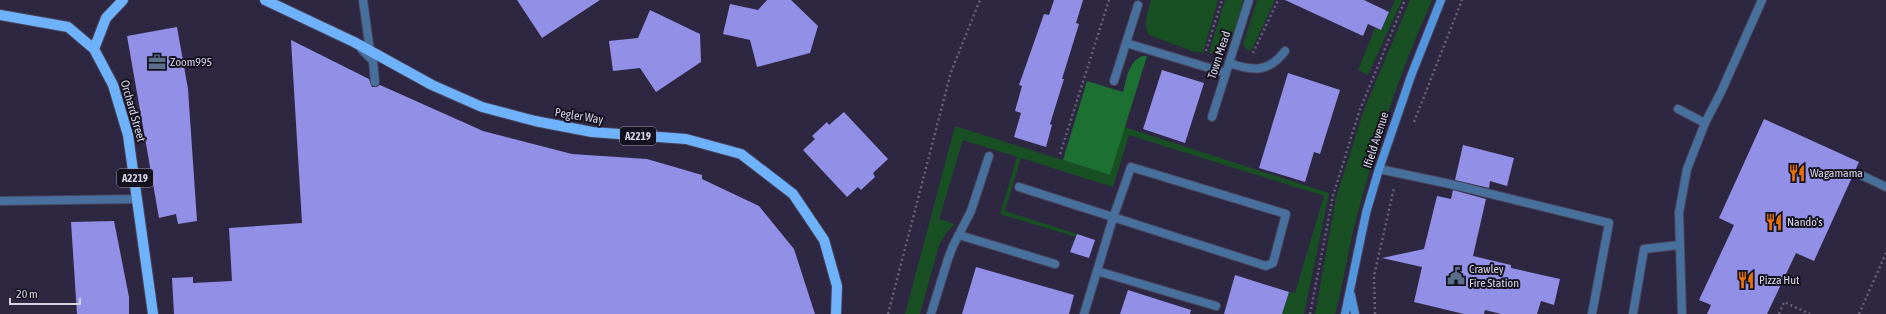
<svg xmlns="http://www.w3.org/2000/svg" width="1886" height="314" viewBox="0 0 1886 314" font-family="'Asap Condensed',sans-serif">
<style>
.green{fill:#185024}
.forest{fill:#1c7132}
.building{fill:#928fe6}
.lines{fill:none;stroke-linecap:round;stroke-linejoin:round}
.lane-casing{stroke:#49425c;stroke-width:10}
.street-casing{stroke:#49425c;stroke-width:10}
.secondary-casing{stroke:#49425c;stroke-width:10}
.primary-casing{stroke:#49425c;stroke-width:12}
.path{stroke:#67627a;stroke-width:2.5;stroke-dasharray:2 3;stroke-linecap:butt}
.lane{stroke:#47709c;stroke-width:8}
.street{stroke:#47709c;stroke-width:8}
.secondary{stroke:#5295dc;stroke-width:8}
.primary{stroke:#6eb2fb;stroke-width:10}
.labels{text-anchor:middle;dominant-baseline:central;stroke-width:4;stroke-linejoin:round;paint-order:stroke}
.shield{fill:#15121f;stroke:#9b98a9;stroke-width:1}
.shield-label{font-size:11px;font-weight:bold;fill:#d5d2e4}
.street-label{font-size:12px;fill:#d5d2e4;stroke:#15121f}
.poi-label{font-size:12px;fill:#d5d2e4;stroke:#15121f;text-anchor:start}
</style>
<rect width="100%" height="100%" fill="#2e2742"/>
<path class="green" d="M1151 0H1218L1203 53 1192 51 1149 35C1142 24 1148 12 1151 0Z
M1225 0H1243C1238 16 1232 57 1209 53Z
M1257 0H1275L1251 51 1246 49 1243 45Z
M1395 0H1402L1368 75 1358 70 1375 28 1381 30Z
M1410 0H1432C1401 69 1376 143 1357 216 1348 248 1344 282 1335 314H1315L1336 198 1364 110Z
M955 126 1110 175 1124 127 1329 193 1304 314H1282L1289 292 1295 293 1324 196 1129 135 1113 187 1021 158 1005 211 1077 234 1076 237 1000 214 1017 157 963 140 939 219 955 224 946 233 939 245 920 314H905Z"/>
<path class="forest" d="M1143 56H1147L1110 175 1063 160 1087 81 1123 92C1127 79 1128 61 1143 56Z"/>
<path class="building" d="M517 0H600L542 38Z
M767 0H791L818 26 810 53 757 67 750 40 723 34 730 4 758 10Z
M1054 0H1083L1076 23 1079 24 1062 79H1064L1050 124 1052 125 1046 147 1014 137 1021 113 1015 111 1022 86 1019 85 1044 14 1049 15Z
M1285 0H1364L1389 12 1381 30 1368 24 1363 36Z
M650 10 700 34 701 62 656 92 640 68 613 71 609 41 638 38Z
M177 27 188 89 197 221 178 224 176 214 159 218 127 36Z
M291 40 369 79 372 87H376L380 85 483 131 572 154 647 159 702 175V179L759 206 794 249 815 314H174L172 278 193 277V283L232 281 229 228 302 223Z
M1162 70 1204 83 1185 143 1143 129Z
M1288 73 1340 90 1320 154 1314 152 1305 182 1259 168Z
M844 112 888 159 873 173 875 177 861 190 858 187 847 197 803 150 815 139 812 136 827 122 829 125Z
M1764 119 1859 162 1814 261 1796 253 1767 314H1707L1711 305 1699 300 1734 225 1719 218Z
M1463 145 1514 158 1507 186 1490 181 1489 188 1455 180Z
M1453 190 1486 199 1473 256 1511 265V268L1560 279 1554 305 1541 301 1537 314H1501L1485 310 1484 314H1464L1414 302 1422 267 1382 258 1424 249 1437 196 1451 199Z
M114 221 129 297V314H77L71 222Z
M1077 234 1095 240 1089 258 1070 252Z
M976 267 1074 295 1069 314H962Z
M1235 275 1289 292 1282 314H1224Z
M1128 290 1191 310 1190 314H1120Z"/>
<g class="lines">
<g class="lane-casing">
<path id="lane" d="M363 0 370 51
M1126 43 1226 73
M362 50 373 61 375 82
M1229 63C1252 71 1269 73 1285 51
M1114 81 1138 5
M1678 109 1705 123
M1379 169 1450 184 1609 223 1592 314
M1861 175 1886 187
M1019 187 1266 266 1273 263 1286 214 1131 167 1113 218 1084 314
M0 201 138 199
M959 235 1055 264
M1097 271 1216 306
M931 314 948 259 953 246 971 211 989 156
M1633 314 1644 249 1679 245
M1682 314 1679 213 1687 169 1705 123 1721 92 1762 0"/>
</g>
<g class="street-casing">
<path id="street" d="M1212 117 1249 0"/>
</g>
<g class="secondary-casing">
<path id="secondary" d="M1351 295 1355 314
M1345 314 1366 213 1379 169 1411 76 1441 0"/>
</g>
<g class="primary-casing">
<path id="primary" d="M265 0 354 42 432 85 482 107 535 121 592 132 686 139 741 154 793 194 824 240 837 286 836 314
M0 15 68 27 94 49 113 85 128 135 153 314
M94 49 106 18 123 0"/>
</g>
<path class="path" d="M1206 51 1222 0
M1253 53 1278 0
M1414 122 1462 0
M1060 154 1109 0
M888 314 951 72 980 0
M1310 314 1333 196 1359 112 1405 0
M1375 314 1374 276 1394 188
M1779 314 1784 302 1810 314
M1859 314 1886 253"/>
<use href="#lane" class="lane"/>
<use href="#street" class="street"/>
<use href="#secondary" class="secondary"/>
<use href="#primary" class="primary"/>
</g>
<defs>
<g id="office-bare" transform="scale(1.38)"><path d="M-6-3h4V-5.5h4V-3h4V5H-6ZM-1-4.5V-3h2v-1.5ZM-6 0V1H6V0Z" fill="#5c6f8a" stroke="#15121f" stroke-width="2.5" paint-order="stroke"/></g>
<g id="restaurant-bare" transform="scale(1.38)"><path d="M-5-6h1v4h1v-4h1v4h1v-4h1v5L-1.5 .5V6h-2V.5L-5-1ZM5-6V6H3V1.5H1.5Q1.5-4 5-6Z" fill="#e8710a" stroke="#15121f" stroke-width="2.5" paint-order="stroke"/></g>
<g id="civic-bare" transform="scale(1.38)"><path d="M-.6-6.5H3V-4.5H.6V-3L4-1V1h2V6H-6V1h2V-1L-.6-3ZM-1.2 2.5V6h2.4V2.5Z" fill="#5c6f8a" stroke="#15121f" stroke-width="2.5" paint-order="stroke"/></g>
</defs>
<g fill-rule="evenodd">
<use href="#office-bare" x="157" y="62"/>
<use href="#restaurant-bare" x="1797" y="173"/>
<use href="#restaurant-bare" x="1774" y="222"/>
<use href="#civic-bare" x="1456" y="276"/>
<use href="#restaurant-bare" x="1746" y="280"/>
</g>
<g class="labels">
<g class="shield">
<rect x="620" y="127" width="36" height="18" rx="3"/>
<rect x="117" y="169" width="36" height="18" rx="3"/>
</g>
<g class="shield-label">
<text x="638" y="136">A2219</text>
<text x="135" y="178">A2219</text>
</g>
<g class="street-label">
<text transform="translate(1219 55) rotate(-72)">Town Mead</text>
<text transform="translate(133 111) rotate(74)">Orchard Street</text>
<text transform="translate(579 116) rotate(9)">Pegler Way</text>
<text transform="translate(1376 140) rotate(-72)">Ifield Avenue</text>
</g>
<g class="poi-label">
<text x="170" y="62">Zoom995</text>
<text x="1810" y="173">Wagamama</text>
<text x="1787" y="222">Nando's</text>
<text x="1469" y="269">Crawley<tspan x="1469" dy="14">Fire Station</tspan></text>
<text x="1759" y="280">Pizza Hut</text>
</g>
</g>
<path d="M10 298v6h70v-6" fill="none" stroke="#d5d2e4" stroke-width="2"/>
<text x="16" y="298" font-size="12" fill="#d5d2e4" stroke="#15121f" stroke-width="3" paint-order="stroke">20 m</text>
</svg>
